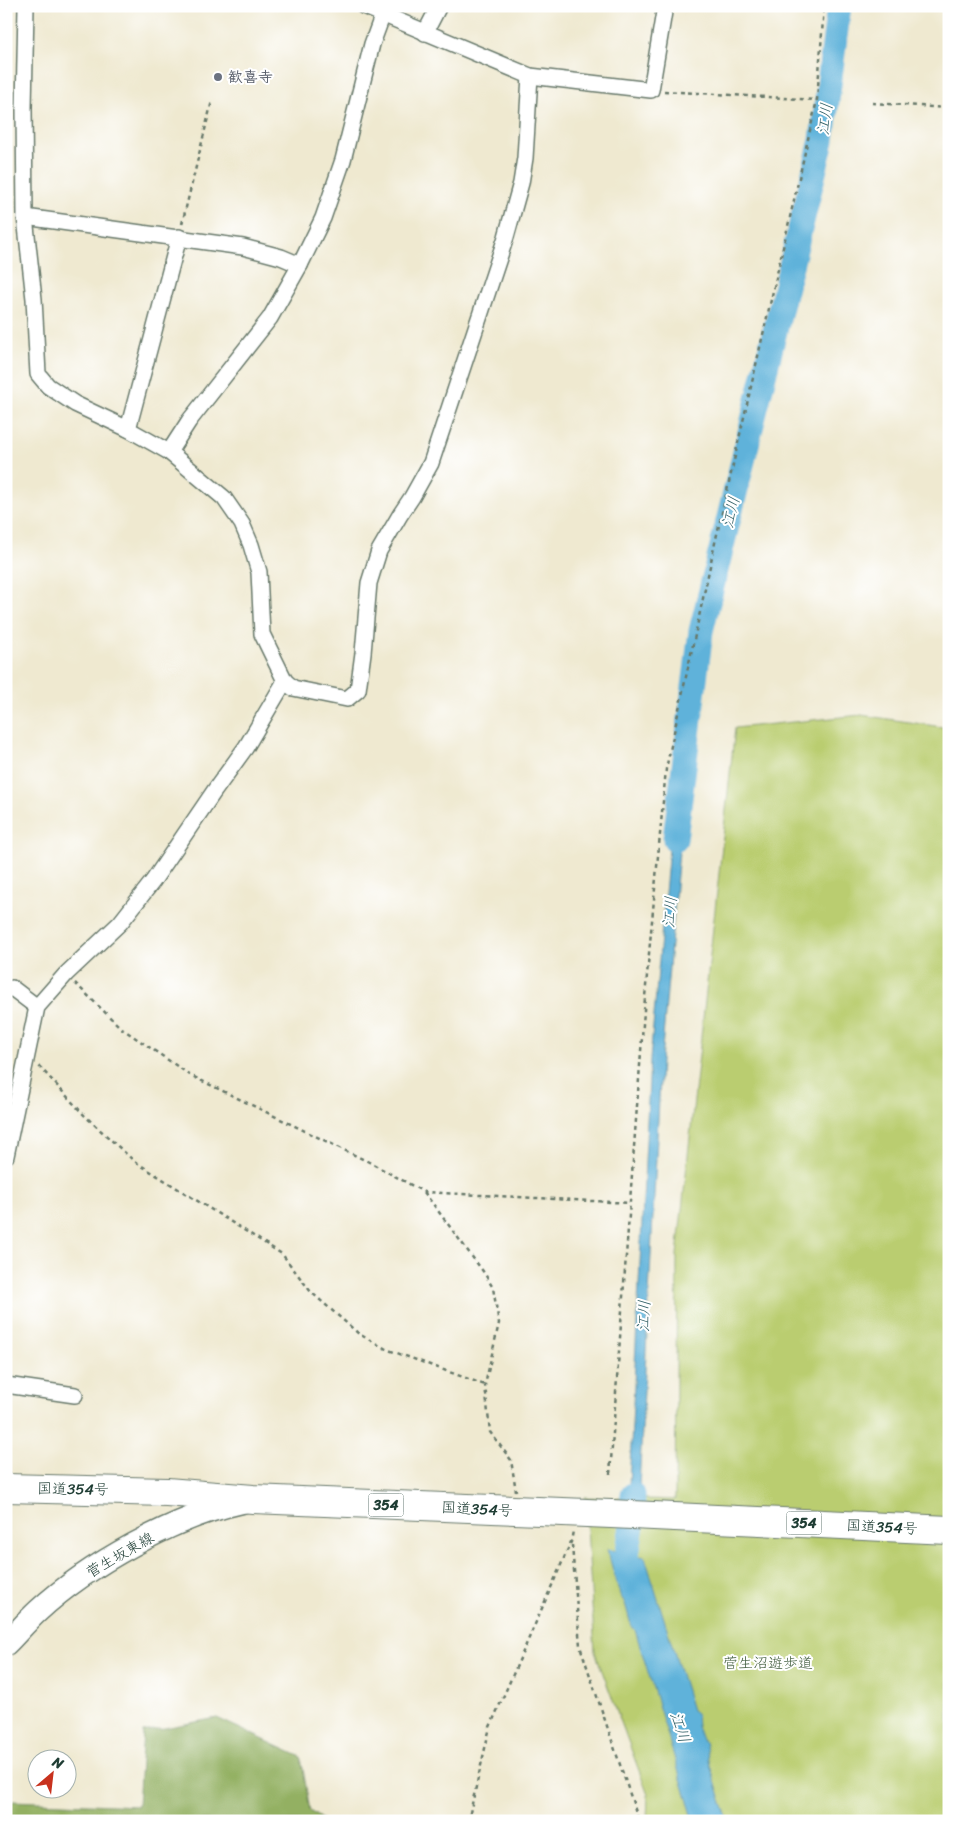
<svg xmlns="http://www.w3.org/2000/svg" width="955" height="1827" viewBox="0 0 955 1827" font-family="Sriracha,'Klee One',sans-serif">
	<rect width="100%" height="100%" fill="#fff"/>
	<filter id="ink" filterUnits="userSpaceOnUse"><feTurbulence type="fractalNoise" baseFrequency=".02" numOctaves="2"/><feDisplacementMap in="SourceGraphic" scale="10" xChannelSelector="R" yChannelSelector="G"/><feConvolveMatrix kernelMatrix="1 2 1 2 8 2 1 2 1" color-interpolation-filters="sRGB"/></filter>
	<filter id="wash" filterUnits="userSpaceOnUse"><feTurbulence type="fractalNoise" baseFrequency=".0096" numOctaves="4" result="noise"/><feDisplacementMap in="SourceGraphic" scale="20" xChannelSelector="R" yChannelSelector="G"/><feGaussianBlur stdDeviation="1.12" result="paint"/><feColorMatrix in="noise" values="0 0 0 0 0 0 0 0 0 0 0 0 0 0 0 0 0 1.4 0 .05"/><feComposite in="paint" operator="in"/></filter>
	<g filter="url(#wash)">
		<rect width="100%" height="100%" fill="#efe9d0"/>
		<polygon fill="#bacd70" stroke="#6c8552" points="861,715 949,728 949,1821 647,1821 648,1795 595,1652 585,1497 675,1500 677,1255 735,728"/>
		<polygon fill="#93b062" stroke="#59764b" points="217,1718 301,1757 310,1811 324,1821 6,1821 6,1807 12,1801 138,1806 143,1732"/>
		<g fill="#5eb2da" stroke="#3e7887">
			<polygon points="673,804 683,805 661,1061 637,1527 627,1526 650,1060"/>
			<polygon points="607,1549 645,1557 692,1710 696,1713 697,1726 702,1740 705,1742 710,1765 728,1821 694,1821 635,1630 631,1625 625,1603 620,1595"/>
		</g>
		<g fill="none" stroke-linecap="round" stroke-linejoin="round">
			<g stroke="#5eb2da" stroke-width="25">
				<polyline points="675,839 701,631 822,140 839,6"/>
				<polyline points="633,1495 632,1526 627,1555 635,1586"/>
			</g>
		</g>
	</g>
	<g filter="url(#ink)">
		<g fill="none" stroke-linecap="round" stroke-linejoin="round">
			<g stroke="#68796b" stroke-width="18">
				<g id="street">
					<polyline points="26,6 24,108 25,217 34,299 38,374 48,386 75,404 128,429 169,452 224,498 242,524 251,545 259,572 262,634 285,681 293,688 347,699 358,690 363,653 369,583 379,551 400,515 412,497 431,463 506,237 521,183 525,158 530,76"/>
					<polyline points="363,6 530,76 651,90 665,6"/>
					<polyline points="425,33 439,6"/>
					<polyline points="25,217 243,247 281,257 300,265"/>
					<polyline points="128,429 179,237"/>
					<polyline points="169,452 189,421 270,318 300,265 323,218 343,160 372,44 383,14"/>
					<polyline points="6,990 12,988 37,1007"/>
					<polyline points="6,1156 37,1007 66,974 120,923 153,881 215,790 246,747 285,681"/>
					<polyline points="6,1385 75,1395"/>
				</g>
			</g>
			<g stroke="#68796b" stroke-width="25">
				<path id="secondary" d="M6,1644c11,-11 21,-23 32,-33 51,-47 136,-94 204,-109"/>
			</g>
			<g stroke="#68796b" stroke-width="30">
				<polyline id="highway" points="6,1488 167,1492 253,1499 611,1514 949,1530"/>
			</g>
			<g stroke="#68796b" stroke-width="2.5" stroke-dasharray="4 4" stroke-linecap="butt">
				<polyline points="664,91 817,100"/>
				<polyline points="872,103 949,108"/>
				<polyline points="182,224 212,101"/>
				<polyline points="75,983 121,1028 190,1075 369,1162 424,1192 630,1203"/>
				<polyline points="39,1066 85,1116 134,1161 282,1254 311,1292 359,1334 386,1349 485,1385"/>
				<polyline points="424,1192 485,1274 493,1288 499,1323 485,1385 490,1432 511,1460 516,1491"/>
				<polyline points="610,1474 645,997 666,769 715,543 817,100 824,6"/>
				<polyline points="572,1545 580,1646 639,1821"/>
				<polyline points="468,1821 490,1727 571,1542 573,1531"/>
			</g>
			<use href="#street" stroke="#fff" stroke-width="15"/>
			<use href="#secondary" stroke="#fff" stroke-width="22"/>
			<use href="#highway" stroke="#fff" stroke-width="28"/>
		</g>
	</g>
	<circle fill="#6b7280" stroke="#fff" stroke-width="2" cx="218" cy="77" r="5"/>
	<g text-anchor="middle" stroke-width="4" stroke-linejoin="round" paint-order="stroke">
		<g fill="#fff" stroke="#627771" stroke-width="1">
			<rect x="368.5" y="1493.5" width="35" height="23" rx="4"/>
			<rect x="786.5" y="1511.5" width="35" height="23" rx="4"/>
		</g>
		<g font-size="14" font-weight="bold" fill="#1f3d34">
			<text x="386" y="1510">354</text>
			<text x="804" y="1528">354</text>
		</g>
		<g font-size="15" font-weight="bold" fill="#5b616d" stroke="#fff" text-anchor="start">
			<text x="228" y="82">歓喜寺</text>
		</g>
		<g font-size="15" fill="#1f3d34" stroke="#fff">
			<text transform="translate(73 1489) rotate(1)" y="5">国道354号</text>
			<text transform="translate(477 1509) rotate(3)" y="5">国道354号</text>
			<text transform="translate(882 1527) rotate(3)" y="5">国道354号</text>
			<text transform="translate(120 1555) rotate(-30)" y="5">菅生坂東線</text>
		</g>
		<g font-size="15" fill="#466143" stroke="#fff">
			<text x="768" y="1668">菅生沼遊歩道</text>
		</g>
		<g font-size="16" font-style="italic" fill="#326066" stroke="#fff">
			<text transform="translate(824 119) rotate(-82)" y="6">江川</text>
			<text transform="translate(730 512) rotate(-76)" y="6">江川</text>
			<text transform="translate(669 912) rotate(-85)" y="6">江川</text>
			<text transform="translate(643 1316) rotate(-87)" y="6">江川</text>
			<text transform="translate(681 1727) rotate(72)" y="6">江川</text>
		</g>
	</g>
	<rect width="955" height="1827" fill="none" stroke="#fff" stroke-width="25"/>
	<g transform="translate(52 1774) rotate(28)"><circle r="24" fill="#ffffff" stroke="#a5b1ae"/>
	<path d="M0-4L9 19L0 12L-9 19Z" fill="#c8321e"/>
	<text y="-8" font-size="14" font-weight="bold" text-anchor="middle" fill="#1f3d34">N</text>
	</g>
</svg>
